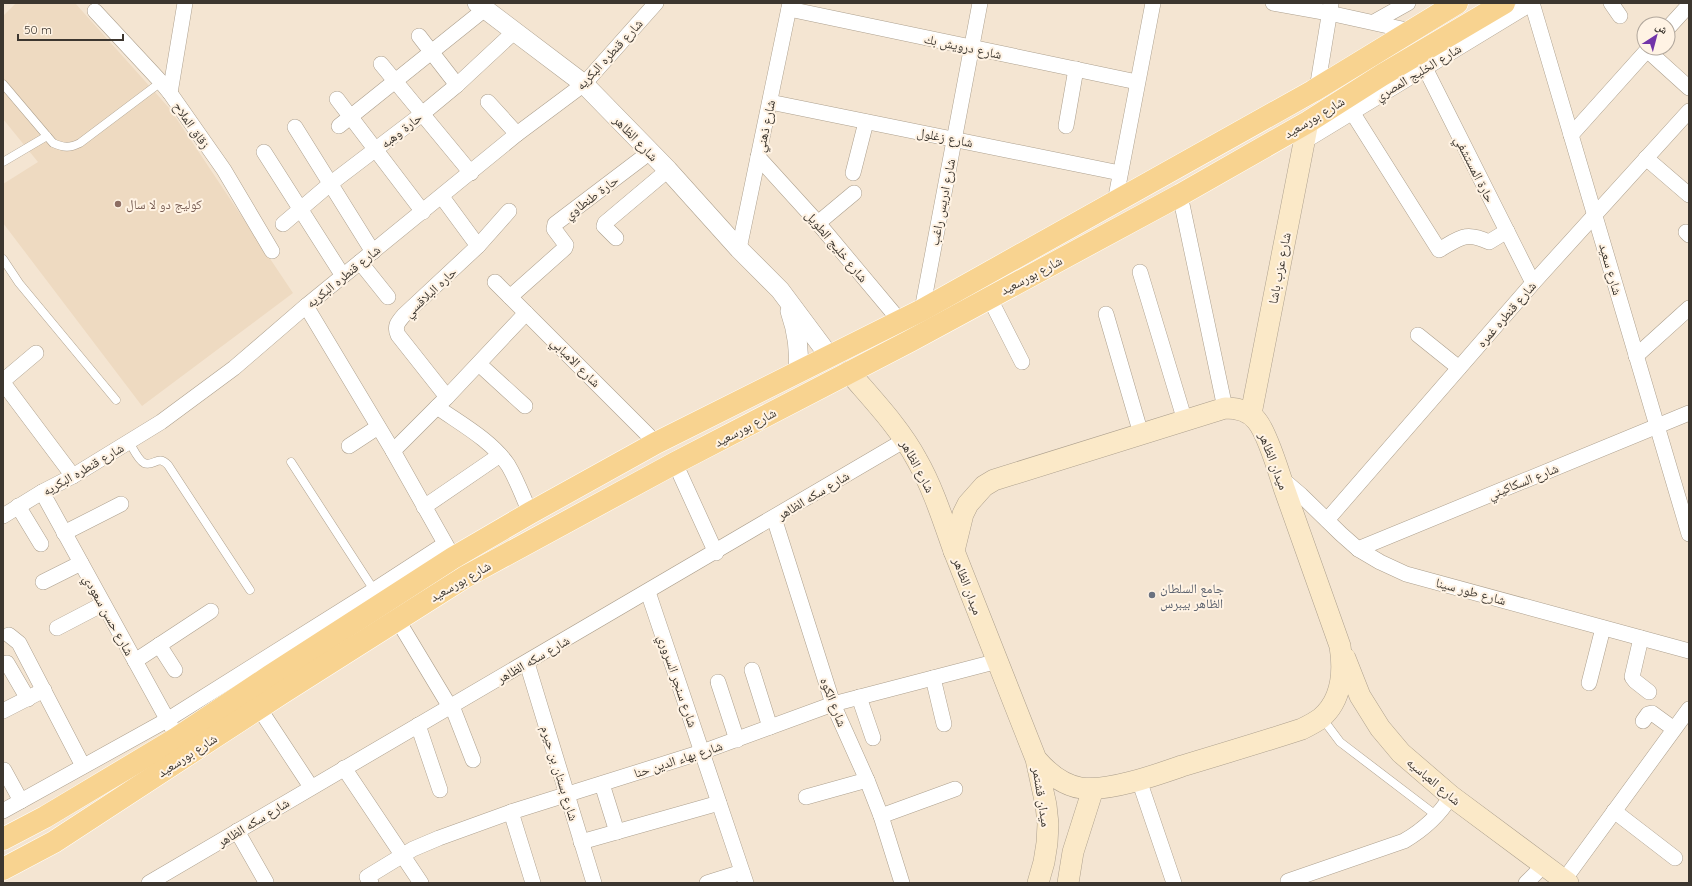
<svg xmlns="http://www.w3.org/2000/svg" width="1692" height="886" viewBox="0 0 1692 886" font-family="Quicksand,'Noto Naskh Arabic',sans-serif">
	<rect width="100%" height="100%" fill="#f4e5d2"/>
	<polygon fill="#eedac1" points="16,3 75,3 170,109 293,293 142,406 3,223 3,184 38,162 3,119 3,16"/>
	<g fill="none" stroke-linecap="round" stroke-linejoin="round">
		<g stroke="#ada08e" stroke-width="9">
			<g id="service">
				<path d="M3,84l50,59c11,5 17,5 27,0l81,-61"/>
				<polyline points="3,162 47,136"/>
				<polyline points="3,259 19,283 116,400"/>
				<path d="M129,442c4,6 9,18 15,21 10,4 14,-9 24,2l82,125"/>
				<polyline points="291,462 374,590"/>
				<polyline points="1322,718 1340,742 1437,816"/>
			</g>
		</g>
		<g stroke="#ada08e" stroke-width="16">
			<g id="minor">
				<polyline points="1273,3 1329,13 1411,31"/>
				<polyline points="1532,3 1689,534"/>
				<polyline points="1611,3 1620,16"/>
				<polyline points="789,9 1137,82"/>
				<polyline points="95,11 161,82 170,93 224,170 272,251"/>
				<polyline points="1374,22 1408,3"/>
				<polyline points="1668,28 1689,5"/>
				<polyline points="419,36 457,85"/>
				<polyline points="1647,50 1689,88"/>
				<polyline points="1421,60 1533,283"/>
				<polyline points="381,64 471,173"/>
				<polyline points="1317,89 1331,4"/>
				<polyline points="170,93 185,3"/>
				<polyline points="337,99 423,212"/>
				<polyline points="488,102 517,134"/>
				<polyline points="770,102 1120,173"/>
				<path d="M1352,112l87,138c21,-12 26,-19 50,-8l18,-11"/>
				<polyline points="339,126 485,9"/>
				<polyline points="1066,126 1076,69"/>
				<polyline points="295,127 373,252"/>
				<polyline points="1571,135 1649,48"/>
				<polyline points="1305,141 1532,3"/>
				<polyline points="264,152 343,276"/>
				<polyline points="758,157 818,223 900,321 904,329"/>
				<polyline points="1646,158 1689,195"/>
				<polyline points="853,173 866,122"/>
				<polyline points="1180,195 1225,408"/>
				<polyline points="442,197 478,246"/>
				<polyline points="1115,202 1153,3"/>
				<polyline points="818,223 854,193"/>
				<polyline points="283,224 330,184 422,114 457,85 515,31"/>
				<polyline points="1686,232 1689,235"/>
				<polyline points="616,238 604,226 605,223 668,170"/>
				<polyline points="739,249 790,3"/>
				<polyline points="360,262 388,297"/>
				<polyline points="1140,272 1185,421"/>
				<polyline points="495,282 656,443"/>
				<polyline points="510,297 565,248 566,245 554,229 555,224 650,152"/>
				<polyline points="989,297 1022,362"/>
				<polyline points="306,306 393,451 450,552"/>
				<polyline points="1106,314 1141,434"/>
				<polyline points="925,316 922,310 980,3"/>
				<polyline points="1418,335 1459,368"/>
				<polyline points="36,353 4,380 4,384 73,476"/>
				<polyline points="1636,356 1689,308"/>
				<polyline points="479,364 525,406"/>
				<path d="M447,397l-49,-62c-4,-9 0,-13 6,-20l74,-69 31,-35"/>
				<path d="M437,407c24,17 54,33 71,58 9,15 15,32 22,48"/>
				<polyline points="349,446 378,427"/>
				<polyline points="393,451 447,397 526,313"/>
				<polyline points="675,463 716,553"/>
				<polyline points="1281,478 1301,495 1341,534 1358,549 1380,562 1406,574 1689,651"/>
				<polyline points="42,492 172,728"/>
				<polyline points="18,506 41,544"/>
				<polyline points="424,507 500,455"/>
				<polyline points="3,516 42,492 73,476 161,422 234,368 306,306 517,134 584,84 656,3"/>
				<polyline points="774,518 833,704 867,780 881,816 902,883"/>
				<polyline points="1327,520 1533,283 1689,111"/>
				<polyline points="64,533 121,504"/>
				<polyline points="1358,549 1689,413"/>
				<polyline points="43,582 81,563"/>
				<polyline points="648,592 746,883"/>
				<polyline points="397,619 450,707"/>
				<polyline points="57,628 103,604"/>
				<polyline points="9,635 19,643 83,766"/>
				<polyline points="1641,638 1632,677 1635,681 1649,692"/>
				<polyline points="159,645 175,670"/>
				<polyline points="135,661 211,611"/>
				<polyline points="7,663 28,699"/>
				<polyline points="527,663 594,883"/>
				<polyline points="752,670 770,727"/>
				<polyline points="933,678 944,724"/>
				<polyline points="718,682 737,740"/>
				<polyline points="1589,683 1603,628"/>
				<polyline points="859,697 873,738"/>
				<polyline points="452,706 473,760"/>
				<polyline points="259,708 311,787"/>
				<polyline points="3,711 44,690"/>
				<polyline points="1643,721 1648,714 1652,713 1674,729"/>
				<polyline points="418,725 440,790"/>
				<polyline points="344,768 421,883"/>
				<polyline points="4,770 21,801"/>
				<polyline points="1139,780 1174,883"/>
				<polyline points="602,784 617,832"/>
				<polyline points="806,797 867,780"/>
				<polyline points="3,811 167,720 374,590 445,544"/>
				<polyline points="1614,811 1675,858"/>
				<polyline points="511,812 533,883"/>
				<polyline points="881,816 955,789"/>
				<polyline points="237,831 266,882"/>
				<polyline points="581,842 719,803"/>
				<polyline points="1564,880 1689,709"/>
				<path d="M1288,881l116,-40c19,-11 35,-25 47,-45"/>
				<polyline points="149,883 905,440"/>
				<polyline points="371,883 367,877 413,849 439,838 511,812 702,752 833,704 998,661"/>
				<polyline points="707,883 742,872"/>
				<polyline points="1526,883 1544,865"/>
			</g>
		</g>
		<g stroke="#ada08e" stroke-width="20">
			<g id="tertiary">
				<polyline points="477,3 584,84 668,170 739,249 780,290 830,357"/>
				<path d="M790,311c7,20 10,39 8,61"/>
			</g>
		</g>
		<g stroke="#ada08e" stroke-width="22">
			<g id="secondary">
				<path d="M849,372c24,28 51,56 68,88 16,28 26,60 37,91"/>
				<polyline points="1251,414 1308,122"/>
				<polyline points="1345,658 1360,696 1380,728 1401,753 1451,796 1568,883"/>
				<path d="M1036,759c12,14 26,26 45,29 27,4 75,-13 101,-22 40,-12 80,-24 120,-37 6,-3 14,-7 19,-11 21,-18 23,-47 19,-72 -19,-53 -37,-105 -56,-158 -5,-16 -17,-55 -27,-67 -8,-11 -20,-13 -32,-13l-231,72 -10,6 -16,18 -5,10 -9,37 82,208 10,46 2,19 -1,19 -3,19 -6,21"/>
				<polyline points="1068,883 1073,852 1093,789"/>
			</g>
		</g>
		<g stroke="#fff" stroke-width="23">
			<g id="primary">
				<polyline points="3,839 45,817 177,738 270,676 453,558 530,513 656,443 922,310 1313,91 1457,3"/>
				<polyline points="3,869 54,842 282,693 465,577 675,463 910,341 1180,195 1308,122 1382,75 1504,3"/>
			</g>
		</g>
		<use href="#service" stroke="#fff" stroke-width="8"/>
		<use href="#minor" stroke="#fff" stroke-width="15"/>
		<use href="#tertiary" stroke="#fff" stroke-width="19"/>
		<use href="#secondary" stroke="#fbe9c8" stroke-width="21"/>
		<use href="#primary" stroke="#f8d390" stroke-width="22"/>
	</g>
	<circle fill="#8d6e63" stroke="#fff3e4" stroke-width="1.5" cx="118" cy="204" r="4"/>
	<circle fill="#6b7280" stroke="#fff3e4" stroke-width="1.5" cx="1152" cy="595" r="4"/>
	<g text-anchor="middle" stroke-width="4" stroke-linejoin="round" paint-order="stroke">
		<g font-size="13" fill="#3c362f" stroke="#fff3e4">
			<text transform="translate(963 46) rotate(12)" y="5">شارع درويش بك</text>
			<text transform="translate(609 54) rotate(-47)" y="5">شارع قنطره البكريه</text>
			<text transform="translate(1418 72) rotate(-31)" y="5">شارع الخليج المصري</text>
			<text transform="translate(1314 117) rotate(-31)" y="5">شارع بورسعيد</text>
			<text transform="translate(192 125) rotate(55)" y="5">زقاق الملاح</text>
			<text transform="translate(765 126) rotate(-78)" y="5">شارع ذهني</text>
			<text transform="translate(401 130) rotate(-38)" y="5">حارة وهبه</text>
			<text transform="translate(945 137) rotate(11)" y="5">شارع زغلول</text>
			<text transform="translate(636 138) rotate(46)" y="5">شارع الظاهر</text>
			<text transform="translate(1475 169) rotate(63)" y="5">حارة المستشفي</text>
			<text transform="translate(591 197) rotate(-37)" y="5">حارة طنطاوي</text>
			<text transform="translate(942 202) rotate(-79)" y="5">شارع ادريس راغب</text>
			<text transform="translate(837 246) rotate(50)" y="5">شارع خليج الطويل</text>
			<text transform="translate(1279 268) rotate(-79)" y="5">شارع عزب باشا</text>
			<text transform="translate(1611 269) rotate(74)" y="5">شارع سعيد</text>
			<text transform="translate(1031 275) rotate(-28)" y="5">شارع بورسعيد</text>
			<text transform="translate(343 276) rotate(-39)" y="5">شارع قنطره البكريه</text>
			<text transform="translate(430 292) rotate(-43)" y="5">حاره البلاقسي</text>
			<text transform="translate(1506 314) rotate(-49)" y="5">شارع قنطره غمره</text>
			<text transform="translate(576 362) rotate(45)" y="5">شارع الامبابي</text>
			<text transform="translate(745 427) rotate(-28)" y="5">شارع بورسعيد</text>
			<text transform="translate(1274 461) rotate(69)" y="5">ميدان الظاهر</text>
			<text transform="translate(918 466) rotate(62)" y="5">شارع الظاهر</text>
			<text transform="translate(83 469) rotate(-30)" y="5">شارع قنطره البكريه</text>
			<text transform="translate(1523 481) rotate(-22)" y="5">شارع السكاكيني</text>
			<text transform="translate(813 495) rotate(-31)" y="5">شارع سكه الظاهر</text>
			<text transform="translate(460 581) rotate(-30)" y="5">شارع بورسعيد</text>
			<text transform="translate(968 586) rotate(69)" y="5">ميدان الظاهر</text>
			<text transform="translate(1471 591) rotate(15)" y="5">شارع طور سينا</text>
			<text transform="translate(109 615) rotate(61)" y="5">شارع حسن سعودي</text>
			<text transform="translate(533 659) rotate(-30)" y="5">شارع سكه الظاهر</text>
			<text transform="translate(678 681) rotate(71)" y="5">شارع سنجر السروري</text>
			<text transform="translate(834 702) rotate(69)" y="5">شارع الكوه</text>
			<text transform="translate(187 755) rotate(-33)" y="5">شارع بورسعيد</text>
			<text transform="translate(678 759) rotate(-18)" y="5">شارع بهاء الدين حنا</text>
			<text transform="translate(560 773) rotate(73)" y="5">شارع بستان بن حيرم</text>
			<text transform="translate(1434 781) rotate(40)" y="5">شارع العباسيه</text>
			<text transform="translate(1042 797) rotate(81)" y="5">ميدان قشتمر</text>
			<text transform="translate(253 822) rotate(-31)" y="5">شارع سكه الظاهر</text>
		</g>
		<g font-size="13" fill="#785e54" stroke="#fff3e4" text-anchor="start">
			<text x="126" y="209">كوليج دو لا سال</text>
		</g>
		<g font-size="13" fill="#5b616d" stroke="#fff3e4" text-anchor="start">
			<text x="1160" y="593">جامع السلطان<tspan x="1160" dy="15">الظاهر بيبرس</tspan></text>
		</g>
	</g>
	<rect width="1692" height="886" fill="none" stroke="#3c362f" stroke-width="8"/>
	<g transform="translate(1656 36) rotate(36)"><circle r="19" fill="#fff3e4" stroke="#b1a79c"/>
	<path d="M0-3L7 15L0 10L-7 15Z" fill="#7234a9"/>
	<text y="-6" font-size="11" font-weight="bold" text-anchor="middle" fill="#3c362f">ش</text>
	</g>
	<path d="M18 34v6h105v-6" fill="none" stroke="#3c362f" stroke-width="2"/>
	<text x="24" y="34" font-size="12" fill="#3c362f" stroke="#fff3e4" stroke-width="3" paint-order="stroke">50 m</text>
</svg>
